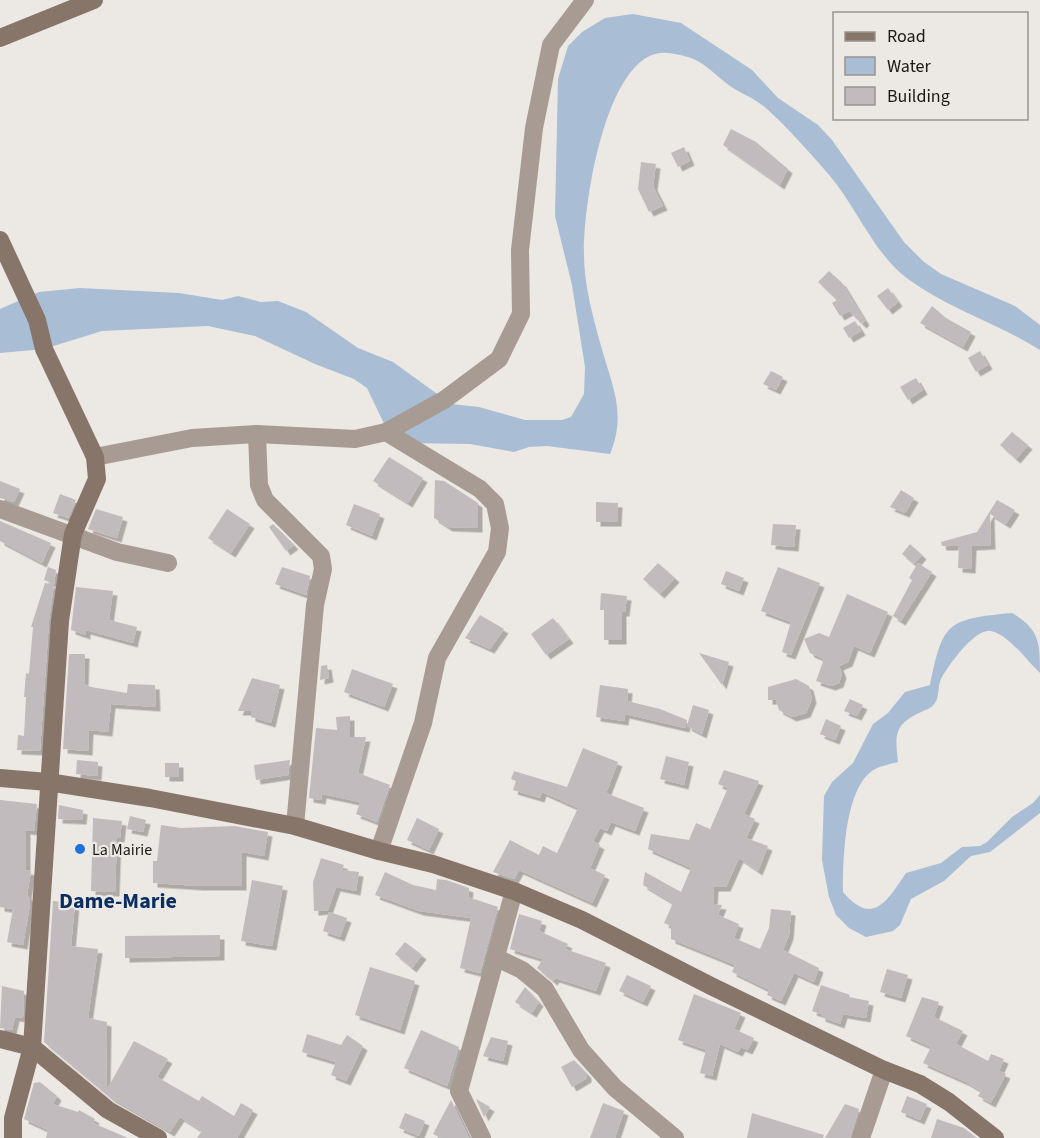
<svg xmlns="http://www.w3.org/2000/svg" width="1040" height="1138" viewBox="0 0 1040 1138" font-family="'Source Sans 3',sans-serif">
	<defs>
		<filter id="shadow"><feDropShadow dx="4.5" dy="4.5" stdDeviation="0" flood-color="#0004"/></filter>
	</defs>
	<rect width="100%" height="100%" fill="#ece8e3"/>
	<g fill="#a9bdd5">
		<path d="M633,14l48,9 71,47 26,28 40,27 14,15 72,102 20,20 17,12 74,32 25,19v25c-41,-26 -93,-42 -132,-71 -34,-25 -51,-71 -78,-103 -17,-20 -49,-56 -68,-71 -10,-8 -22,-12 -32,-19 -14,-10 -25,-24 -42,-29 -12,-3 -24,-7 -36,-2 -49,19 -69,153 -68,200 0,30 9,62 17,91 11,40 26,67 9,108l-63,-8 -18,1 -15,5 -44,-8 -64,-1 -16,-7 -23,-48 -13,-9 -39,-15 -60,-28 -47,-10 -106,5 -58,18 -44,4v-44l39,-17 41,-4 99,5 43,7 16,-4 23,6 17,-1 28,11 52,36 35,14 58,42 28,3 46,13h37l9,-3 13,-23 1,-27 -13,-82 -17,-69 3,-137 10,-33 14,-14 23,-14z"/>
		<path d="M1012,613c28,16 28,31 28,60 -13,-12 -31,-38 -49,-42 -16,-3 -42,34 -49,46 -5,8 -2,19 -7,26 -4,6 -10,7 -16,10 -25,12 -24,22 -21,49 -8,2 -19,4 -26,9 -28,20 -29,90 -29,121 30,35 44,9 63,-19l35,-10 21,-16 18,-1 7,-4 25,-25 21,-14 7,-8v18l-50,39 -19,4 -27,25 -33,18 -11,26 -7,6 -27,6 -17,-9 -13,-13 -7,-18 -7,-37 2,-64 8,-14 21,-19 20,-39 15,-11 17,-21 25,-7c13,-63 17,-66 82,-72z"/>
	</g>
	<g fill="#c2bbbe" filter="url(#shadow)">
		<polygon points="731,129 756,142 788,169 780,185 723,145"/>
		<polygon points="684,147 690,161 678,167 671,153"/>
		<polygon points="641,162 656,164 653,186 663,206 649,212 638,189"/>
		<polygon points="829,271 842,283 865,321 862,324 849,311 840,316 832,303 837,300 818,282"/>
		<polygon points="888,288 898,302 888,310 877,296"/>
		<polygon points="932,306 946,318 971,332 963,347 920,323"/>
		<polygon points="855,321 861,331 849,338 843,328"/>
		<polygon points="980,351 988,365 976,372 968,358"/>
		<polygon points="771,371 783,377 776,390 763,384"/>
		<polygon points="916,378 923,390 908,400 900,387"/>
		<polygon points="1012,432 1028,445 1016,459 1000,445"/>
		<polygon points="389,457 423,478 408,503 373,481"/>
		<polygon points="435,480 444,481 478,503 478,528 448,527 434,518"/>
		<polygon points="0,481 20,489 14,502 0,498"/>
		<polygon points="901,490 914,498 905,513 890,507"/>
		<polygon points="60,494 76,500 68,518 53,513"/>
		<polygon points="997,500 1015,510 1006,524 990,514 991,545 972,546 971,569 958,568 959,546 942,546 941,542 977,532"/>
		<polygon points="596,502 618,503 617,522 596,522"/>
		<polygon points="354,504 380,514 372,536 346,525"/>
		<polygon points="96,509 123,517 117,538 88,529"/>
		<polygon points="227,509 250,524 231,553 208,538"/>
		<polygon points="0,521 51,543 42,563 0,541"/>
		<polygon points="273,524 294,545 286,551 269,527"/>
		<polygon points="773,524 796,525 794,547 771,545"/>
		<polygon points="910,544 922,555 914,564 902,554"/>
		<polygon points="658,563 675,578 660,594 643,579"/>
		<polygon points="918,563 932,572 901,621 893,616 912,580 909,578"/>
		<polygon points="48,567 56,570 54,584 44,580"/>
		<polygon points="282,567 310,576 306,595 275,584"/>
		<polygon points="778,567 820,583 791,655 782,652 791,622 761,611"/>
		<polygon points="726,571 744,578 739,591 721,584"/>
		<polygon points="45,583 54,584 49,620 40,751 17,750 18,735 24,736 26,697 24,697 26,673 29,674 33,627 31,627"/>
		<polygon points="76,587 113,591 109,620 137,627 133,643 86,630 86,635 71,630"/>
		<polygon points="601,593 627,596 625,612 622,612 622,640 604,640 604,610 600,610"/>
		<polygon points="847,594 888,612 870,653 854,646 848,662 839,666 842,674 839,683 831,686 816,681 824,659 810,653 804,639 819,633 829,637"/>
		<polygon points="480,615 504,629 490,649 465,638"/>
		<polygon points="553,618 569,639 546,655 531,634"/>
		<polygon points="699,653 729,662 722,685"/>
		<polygon points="69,654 85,654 84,684 91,687 127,693 128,684 155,685 156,707 111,704 108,732 89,730 88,751 63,749"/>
		<polygon points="327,665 329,678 320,680 321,666"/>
		<polygon points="352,669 393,684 384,707 344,692"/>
		<polygon points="252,678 280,685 271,723 251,717 251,711 238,711"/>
		<polygon points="796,679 809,686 812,699 806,713 792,717 779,710 776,700 768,700 768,687"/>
		<polygon points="600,685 628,689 627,701 660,709 687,720 685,728 625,714 624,721 596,717"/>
		<polygon points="850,699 863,705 857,716 844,711"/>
		<polygon points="693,705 709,710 702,734 687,726"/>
		<polygon points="350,716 350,737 366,737 358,773 390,785 377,822 356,814 360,802 322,794 321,800 309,798 316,728 337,730 336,717"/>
		<polygon points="826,719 841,726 835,740 820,734"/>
		<polygon points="583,748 618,762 606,793 644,808 635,831 611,822 607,831 600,828 593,841 600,845 590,868 605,875 592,903 519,870 514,879 493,872 510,840 539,855 543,846 557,853 578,808 542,792 540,798 513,790 516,781 511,779 514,771 567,787"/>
		<polygon points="666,756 689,762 684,785 660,779"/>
		<polygon points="77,760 98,762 97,776 76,774"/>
		<polygon points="290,760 288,775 256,780 254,765"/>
		<rect x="165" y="763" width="14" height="14"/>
		<polygon points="724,770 759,781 744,814 755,819 746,838 768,846 758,871 739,858 726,887 714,887 713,904 722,905 718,915 739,924 734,938 760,949 769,928 771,909 791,911 789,935 783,950 819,968 814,982 794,973 781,1001 767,995 769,990 732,972 735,965 671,939 671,926 664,923 673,903 643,885 645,872 681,892 691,868 648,849 651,834 689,840 696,823 710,829 728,788 718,784"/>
		<polygon points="0,800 37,804 34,831 26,830 26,870 31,871 27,895 30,899 30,904 23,945 7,942 13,909 0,907"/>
		<polygon points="59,805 83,810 82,820 58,819"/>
		<polygon points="130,816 146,820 143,832 127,829"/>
		<polygon points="93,818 122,821 120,838 117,838 115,892 91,891"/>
		<polygon points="417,818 439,829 429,850 407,840"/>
		<polygon points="161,825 181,828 234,826 268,832 264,856 242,852 242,886 199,886 153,883 153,861 157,861"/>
		<polygon points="321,858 344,865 342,870 359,872 356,891 336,887 328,910 314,911 313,882"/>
		<polygon points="385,872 413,885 436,890 437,879 446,880 469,888 468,897 498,907 480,973 460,968 471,918 419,911 375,895"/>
		<polygon points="252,880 283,886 272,946 241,941"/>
		<polygon points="53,901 75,903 71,946 98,949 88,1018 107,1022 106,1091 134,1041 168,1059 157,1077 199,1101 202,1096 234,1116 241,1103 253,1110 237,1138 197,1138 202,1131 180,1117 170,1132 111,1098 44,1042"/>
		<polygon points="329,912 347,918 340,937 323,931"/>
		<polygon points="519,914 542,921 539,931 568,944 565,949 606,963 596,991 555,978 553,981 537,968 543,959 510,949"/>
		<polygon points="220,935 220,956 125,958 125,936"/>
		<polygon points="405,942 422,955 412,968 395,954"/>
		<polygon points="370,967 415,981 400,1030 355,1015"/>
		<polygon points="887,969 908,975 901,998 880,992"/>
		<polygon points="627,975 651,986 643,1002 619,991"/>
		<polygon points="821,985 850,995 849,997 869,1001 866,1018 843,1014 840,1024 821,1017 821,1014 812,1011"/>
		<polygon points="2,986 24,991 23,1018 15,1017 12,1030 0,1028"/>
		<polygon points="525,987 539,1002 532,1013 515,1002"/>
		<polygon points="694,994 741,1013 734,1029 754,1038 748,1050 741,1047 738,1052 720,1044 712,1076 700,1073 706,1050 678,1040"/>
		<polygon points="922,997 939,1002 934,1017 963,1031 956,1044 988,1061 991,1054 1004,1059 999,1071 1006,1074 991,1103 978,1096 981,1091 966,1082 923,1063 931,1047 906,1036"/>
		<polygon points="421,1030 459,1047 447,1086 404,1068"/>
		<polygon points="307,1034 341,1045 347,1035 363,1046 346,1081 331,1075 336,1062 302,1052"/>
		<polygon points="491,1037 508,1041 503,1061 483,1056"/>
		<polygon points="574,1060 587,1074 587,1078 572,1087 561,1067"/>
		<polygon points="40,1082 57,1096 53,1104 78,1112 79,1110 95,1119 93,1123 128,1138 46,1138 48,1130 24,1119 34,1083"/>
		<polygon points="907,1096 927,1104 920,1120 901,1112"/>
		<polygon points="476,1099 490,1107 484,1117"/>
		<polygon points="451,1100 469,1138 441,1138 433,1134"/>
		<polygon points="603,1103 624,1111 615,1138 590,1138"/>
		<polygon points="845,1104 859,1109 850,1138 825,1138"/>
		<polygon points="405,1113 425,1121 419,1136 399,1128"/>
		<polygon points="752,1113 824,1135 823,1138 747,1138"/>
		<polygon points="937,1119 964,1128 977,1138 931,1138"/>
	</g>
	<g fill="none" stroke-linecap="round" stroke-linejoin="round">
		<g stroke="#a79b93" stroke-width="18">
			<polyline points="257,434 259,485 265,500 321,556 323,569 315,605 295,826"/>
			<polyline points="95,457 192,438 257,434 355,439 386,432 444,400 499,359 521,314 520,250 534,128 551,45 585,0"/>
			<polyline points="0,509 117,552 168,563"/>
			<polyline points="379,851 423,723 437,658 497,552 500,528 495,504 480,489 386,432"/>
			<polyline points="495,957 522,970 545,989 581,1050 615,1088 675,1138"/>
			<polyline points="482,1138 459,1091 514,891"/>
			<polyline points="861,1138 884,1070"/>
		</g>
		<g stroke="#87756a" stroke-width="18">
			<polyline points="0,38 94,0"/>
			<polyline points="0,240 37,320 44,349 95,457 97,479 73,534 60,621 32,1047 13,1118 13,1138"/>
			<polyline points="0,778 48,782 150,798 295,826 379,851 433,864 514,891 582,920 711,986 884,1070 920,1084 949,1102 995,1138"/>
			<polyline points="0,1039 32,1047 108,1110 158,1138"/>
		</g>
	</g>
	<circle fill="#2171db" stroke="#ece8e3" stroke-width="2" cx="80" cy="849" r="6"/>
	<g text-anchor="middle" stroke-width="4.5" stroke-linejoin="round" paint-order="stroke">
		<g font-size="16" fill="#1a1917" stroke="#ece8e3" text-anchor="start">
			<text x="92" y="855">La Mairie</text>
		</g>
		<g font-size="22" font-weight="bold" fill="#092f62" stroke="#ece8e3">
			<text x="118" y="908">Dame-Marie</text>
		</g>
	</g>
	<rect x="833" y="12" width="195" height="108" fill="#ece8e3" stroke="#989591" stroke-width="1.5"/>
	<rect x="845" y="32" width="30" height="9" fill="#87756a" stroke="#989591" stroke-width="1.5"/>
	<text x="887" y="42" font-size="18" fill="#1a1917">Road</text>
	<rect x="845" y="57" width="30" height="18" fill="#a9bdd5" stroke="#989591" stroke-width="1.5"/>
	<text x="887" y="72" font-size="18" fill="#1a1917">Water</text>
	<rect x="845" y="87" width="30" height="18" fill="#c2bbbe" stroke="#989591" stroke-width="1.5"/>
	<text x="887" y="102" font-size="18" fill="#1a1917">Building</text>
</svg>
